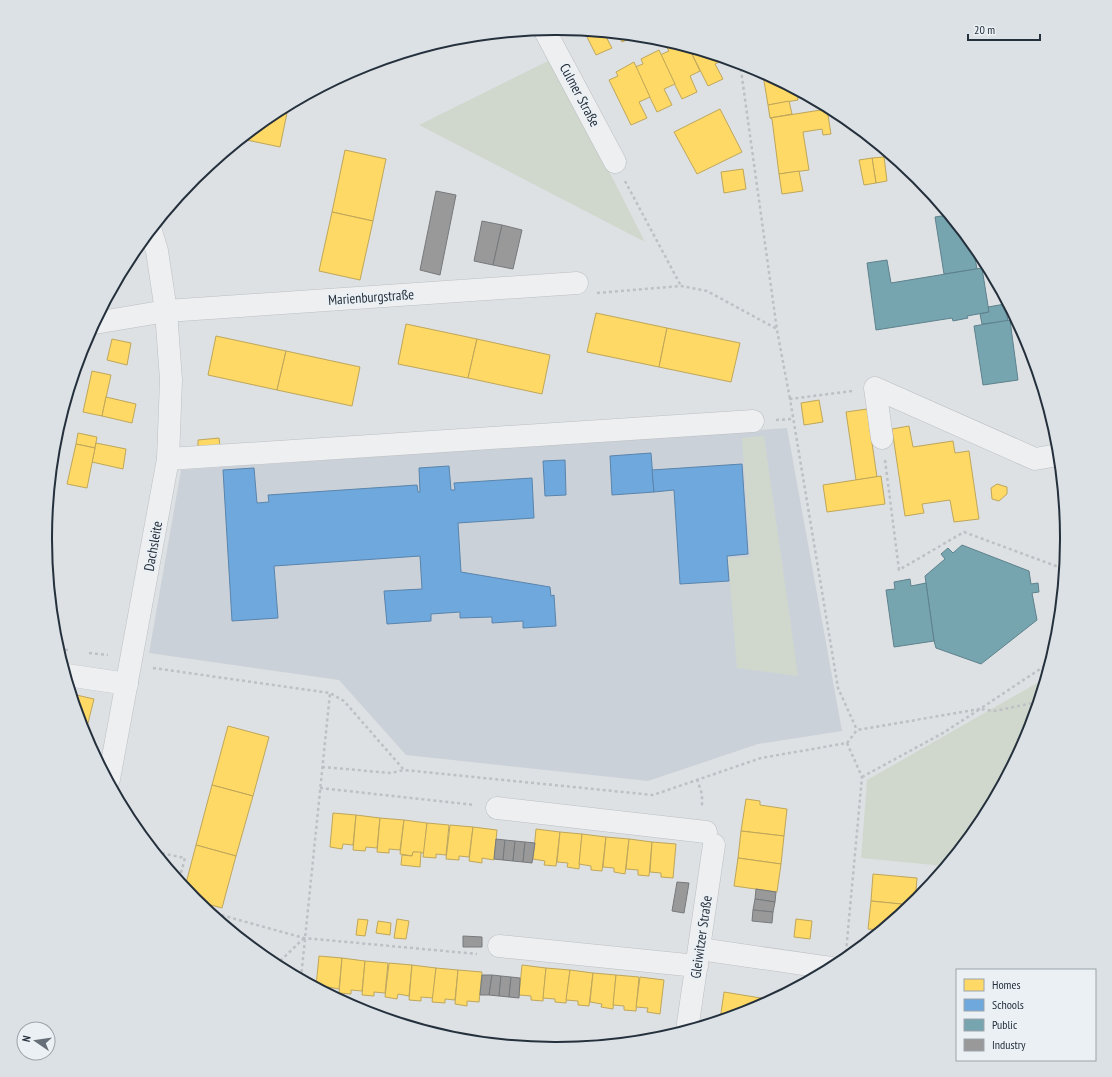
<svg xmlns="http://www.w3.org/2000/svg" width="1112" height="1077" viewBox="0 0 1112 1077" font-family="'PT Sans Narrow',sans-serif">
	<rect width="100%" height="100%" fill="#dee1e4"/>
	<polygon fill="#cbd1d8" points="787,428 842,731 758,744 648,781 406,755 339,680 149,653 181,470"/>
	<g fill="#d0d8ce">
		<polygon points="552,59 645,242 419,125"/>
		<polygon points="764,436 798,676 737,668 728,558 750,557 742,438"/>
		<polygon points="1044,679 1028,734 980,822 944,866 861,858 867,780"/>
	</g>
	<g fill="#ffd966" stroke="#bea65a">
		<polygon points="584,31 604,33 612,48 596,55"/>
		<polygon points="618,34 635,36 622,42"/>
		<polygon points="672,43 689,48 700,71 690,76 697,92 682,99 660,55 669,51 666,46"/>
		<polygon points="689,48 725,59 715,64 723,79 708,86"/>
		<polygon points="659,50 675,84 664,89 672,105 657,112 635,67 643,64 641,59"/>
		<polygon points="634,62 650,97 639,102 647,118 631,125 609,80 618,76 616,72"/>
		<polygon points="766,74 797,91 798,100 768,105 763,75"/>
		<polygon points="789,101 792,114 770,118 768,105"/>
		<polygon points="285,107 288,108 280,147 242,139 273,114"/>
		<polygon points="720,109 742,152 697,174 674,132"/>
		<polygon points="827,109 831,134 823,135 822,129 803,132 809,170 779,174 772,119 770,118"/>
		<polygon points="345,150 386,159 373,221 332,212"/>
		<polygon points="884,157 887,181 876,183 872,158"/>
		<polygon points="872,158 876,183 864,185 859,160"/>
		<polygon points="743,169 746,189 724,193 721,172"/>
		<polygon points="799,171 803,191 782,194 779,174"/>
		<polygon points="332,212 373,221 360,280 319,271"/>
		<polygon points="596,313 667,328 659,367 587,352"/>
		<polygon points="406,324 477,339 468,378 398,364"/>
		<polygon points="667,328 740,343 731,382 659,367"/>
		<polygon points="216,336 286,351 277,390 208,375"/>
		<polygon points="112,339 131,343 127,365 107,360"/>
		<polygon points="477,339 550,355 542,394 468,378"/>
		<polygon points="286,351 360,367 352,406 277,390"/>
		<polygon points="92,371 111,375 102,416 83,412"/>
		<polygon points="106,397 136,404 132,423 102,416"/>
		<polygon points="819,400 823,422 804,425 801,403"/>
		<polygon points="867,409 877,477 856,480 846,412"/>
		<polygon points="909,426 913,447 953,441 955,453 969,451 979,519 954,522 950,500 922,504 924,513 905,516 892,429"/>
		<polygon points="78,433 97,437 95,448 76,444"/>
		<polygon points="219,438 220,446 198,448 198,440"/>
		<polygon points="96,443 126,449 123,469 92,462"/>
		<polygon points="76,444 95,448 87,488 67,484"/>
		<polygon points="881,476 885,504 827,512 823,485"/>
		<polygon points="997,484 1007,487 1007,494 999,501 992,499 991,488"/>
		<polygon points="72,694 94,699 85,735 84,734"/>
		<polygon points="228,726 269,737 253,796 212,785"/>
		<polygon points="212,785 253,796 236,856 196,845"/>
		<polygon points="746,799 760,801 760,805 787,809 784,836 741,831"/>
		<polygon points="333,813 356,815 353,845 343,844 342,849 330,847"/>
		<polygon points="356,815 380,818 377,848 366,847 365,851 353,850"/>
		<polygon points="380,818 404,820 400,850 389,849 389,853 377,852"/>
		<polygon points="404,820 427,823 424,853 413,852 412,856 400,854"/>
		<polygon points="427,823 449,825 446,855 436,854 436,858 423,857"/>
		<polygon points="450,825 473,827 469,857 459,856 459,860 446,859"/>
		<polygon points="473,827 497,830 494,860 482,858 482,863 469,861"/>
		<polygon points="536,829 560,832 556,866 544,865 545,861 533,859"/>
		<polygon points="741,831 784,836 781,864 738,858"/>
		<polygon points="560,832 582,834 579,869 567,867 568,863 557,862"/>
		<polygon points="582,834 606,837 602,871 591,870 591,866 579,864"/>
		<polygon points="606,837 629,839 625,874 614,872 614,868 603,867"/>
		<polygon points="629,839 652,842 649,876 638,875 638,870 626,869"/>
		<polygon points="652,842 676,844 673,878 661,877 661,873 650,872"/>
		<polygon points="196,845 236,856 222,908 196,901 185,887"/>
		<polygon points="413,852 421,852 420,867 401,865 402,855 412,856"/>
		<polygon points="738,858 781,864 777,892 734,886"/>
		<polygon points="873,874 917,878 915,901 911,905 871,901"/>
		<polygon points="871,901 911,905 880,930 868,929"/>
		<polygon points="358,919 368,920 365,936 356,935"/>
		<polygon points="397,919 409,921 406,939 394,938"/>
		<polygon points="796,919 812,921 810,939 794,937"/>
		<polygon points="378,921 391,923 390,935 376,933"/>
		<polygon points="319,956 342,958 339,989 328,987 328,992 326,992 316,986"/>
		<polygon points="342,958 365,961 362,991 351,990 351,994 339,993"/>
		<polygon points="365,961 388,963 385,993 374,992 374,996 362,995"/>
		<polygon points="389,963 412,965 409,996 398,994 397,999 385,997"/>
		<polygon points="412,965 436,968 433,998 421,997 421,1001 409,1000"/>
		<polygon points="522,965 546,968 543,1001 531,1000 531,996 519,995"/>
		<polygon points="436,968 458,970 455,1000 445,999 445,1003 432,1002"/>
		<polygon points="546,968 570,970 566,1003 555,1002 555,999 543,998"/>
		<polygon points="458,970 482,972 479,1002 467,1001 467,1006 455,1004"/>
		<polygon points="570,970 593,973 589,1006 578,1005 578,1001 566,1000"/>
		<polygon points="593,973 616,975 613,1009 601,1007 602,1004 590,1002"/>
		<polygon points="616,975 639,977 636,1011 624,1010 624,1006 613,1005"/>
		<polygon points="640,977 664,980 660,1014 647,1012 648,1008 636,1007"/>
		<polygon points="724,992 767,999 766,1002 751,1010 720,1020"/>
	</g>
	<g fill="#6fa8dc" stroke="#5984ac">
		<polygon points="651,453 654,492 612,495 610,456"/>
		<polygon points="565,460 566,495 545,496 543,461"/>
		<polygon points="742,464 748,554 727,556 729,581 680,584 674,490 654,492 652,470"/>
		<polygon points="449,466 451,490 455,490 454,483 532,478 534,518 458,523 461,572 550,587 551,596 554,595 556,626 523,628 523,621 492,623 492,617 460,618 460,612 431,614 431,621 387,624 384,591 422,589 420,556 274,566 278,618 232,621 223,470 254,468 257,503 269,502 268,495 417,485 418,492 420,492 419,468"/>
	</g>
	<g fill="#76a5af" stroke="#5e828d">
		<polygon points="948,215 981,255 981,257 975,258 977,269 944,274 935,217"/>
		<polygon points="887,260 891,283 982,268 989,312 967,316 968,318 953,321 952,318 876,330 867,263"/>
		<polygon points="1005,304 1008,321 982,324 980,314 989,312 988,307"/>
		<polygon points="1010,320 1018,380 983,385 974,326"/>
		<polygon points="962,545 1029,571 1031,584 1038,583 1039,592 1032,593 1037,620 981,664 936,648 934,641 925,576 945,559 941,554 948,548 953,553"/>
		<polygon points="910,579 911,586 926,583 934,641 894,647 886,590 895,589 894,582"/>
	</g>
	<g fill="#999" stroke="#767a7d">
		<polygon points="436,191 456,195 440,275 420,270"/>
		<polygon points="482,221 502,225 493,265 474,261"/>
		<polygon points="502,225 522,230 513,269 493,265"/>
		<polygon points="496,839 505,840 503,860 494,859"/>
		<polygon points="505,840 515,841 513,861 503,860"/>
		<polygon points="515,841 525,842 523,862 513,861"/>
		<polygon points="525,842 535,843 532,863 523,862"/>
		<polygon points="677,882 689,883 684,913 672,911"/>
		<polygon points="756,889 776,892 775,902 755,899"/>
		<polygon points="755,899 775,902 773,912 753,910"/>
		<polygon points="753,910 773,912 772,923 752,921"/>
		<polygon points="463,936 482,937 482,947 463,947"/>
		<polygon points="482,975 492,975 489,995 480,995"/>
		<polygon points="492,975 501,976 499,996 489,995"/>
		<polygon points="501,976 511,977 509,997 499,996"/>
		<polygon points="511,977 520,978 519,998 509,997"/>
	</g>
	<g fill="none" stroke-linecap="round" stroke-linejoin="round">
		<g stroke="#bcbfc2" stroke-width="23">
			<g id="minor">
				<polyline points="544,29 615,162"/>
				<polyline points="95,323 166,311 577,283"/>
				<polyline points="882,438 875,388 1035,459 1058,455"/>
				<polyline points="168,459 753,421"/>
				<polyline points="67,675 127,684"/>
				<polyline points="109,779 168,459 171,380 166,311 157,251 151,231"/>
				<polyline points="497,808 706,832"/>
				<polyline points="499,946 697,966"/>
				<polyline points="700,949 831,968"/>
				<polyline points="687,1030 714,845"/>
			</g>
		</g>
		<g stroke="#bdc0c4" stroke-width="2.5" stroke-dasharray="3 3" stroke-linecap="butt">
			<polyline points="740,63 777,330 790,399"/>
			<polyline points="625,181 681,286"/>
			<polyline points="597,293 681,286 707,291 777,329"/>
			<polyline points="852,391 790,399 838,688 857,730"/>
			<polyline points="776,420 793,419"/>
			<polyline points="885,460 899,570 964,532 1064,569"/>
			<polyline points="59,649 68,650"/>
			<polyline points="89,653 108,655"/>
			<polyline points="153,668 330,693 344,701 404,770 653,795 761,758 847,743 857,730 980,709 1049,663"/>
			<polyline points="322,767 391,773 404,770"/>
			<polyline points="862,777 943,733 980,709 995,711 1037,702"/>
			<polyline points="697,779 702,794 702,808"/>
			<polyline points="320,788 475,805"/>
			<polyline points="156,852 185,858 179,880"/>
			<polyline points="210,912 304,938 477,954"/>
			<polyline points="846,952 862,777 847,743"/>
			<polyline points="276,965 304,938"/>
			<polyline points="301,978 330,693"/>
		</g>
		<use href="#minor" stroke="#edeff1" stroke-width="22"/>
	</g>
	<g text-anchor="middle" stroke-width="4" stroke-linejoin="round" paint-order="stroke">
		<g font-size="14" fill="#25303d" stroke="#ebf0f4">
			<text transform="translate(580 95) rotate(62)" y="5">Culmer Straße</text>
			<text transform="translate(371 297) rotate(-4)" y="5">Marienburgstraße</text>
			<text transform="translate(153 546) rotate(-80)" y="5">Dachsleite</text>
			<text transform="translate(701 937) rotate(-82)" y="5">Gleiwitzer Straße</text>
		</g>
	</g>
	<path d="M0 0H1112V1077H0ZM555 35H557A503 503 0 0 1 1060 538V539A503 503 0 0 1 557 1042H555A503 503 0 0 1 52 539V538A503 503 0 0 1 555 35Z" fill="#dbe1e5" fill-rule="evenodd"/>
	<path fill="none" stroke="#25303d" stroke-width="2" d="M555 35H557A503 503 0 0 1 1060 538V539A503 503 0 0 1 557 1042H555A503 503 0 0 1 52 539V538A503 503 0 0 1 555 35Z"/>
	<rect x="956" y="969" width="140" height="92" fill="#ebf0f4" stroke="#9ca3ab"/>
	<rect x="964" y="979" width="20" height="12" fill="#ffd966" stroke="#9ca3ab"/>
	<text x="992" y="989" font-size="12" fill="#25303d">Homes</text>
	<rect x="964" y="999" width="20" height="12" fill="#6fa8dc" stroke="#9ca3ab"/>
	<text x="992" y="1009" font-size="12" fill="#25303d">Schools</text>
	<rect x="964" y="1019" width="20" height="12" fill="#76a5af" stroke="#9ca3ab"/>
	<text x="992" y="1029" font-size="12" fill="#25303d">Public</text>
	<rect x="964" y="1039" width="20" height="12" fill="#999999" stroke="#9ca3ab"/>
	<text x="992" y="1049" font-size="12" fill="#25303d">Industry</text>
	<g transform="translate(36 1041) rotate(283)"><circle r="19" fill="#ebf0f4" stroke="#9ca3ab"/>
	<path d="M0-3L7 15L0 10L-7 15Z" fill="#666e77"/>
	<text y="-6" font-size="11" font-weight="bold" text-anchor="middle" fill="#25303d">N</text>
	</g>
	<path d="M968 34v6h72v-6" fill="none" stroke="#25303d" stroke-width="2"/>
	<text x="974" y="34" font-size="12" fill="#25303d" stroke="#ebf0f4" stroke-width="3" paint-order="stroke">20 m</text>
</svg>
